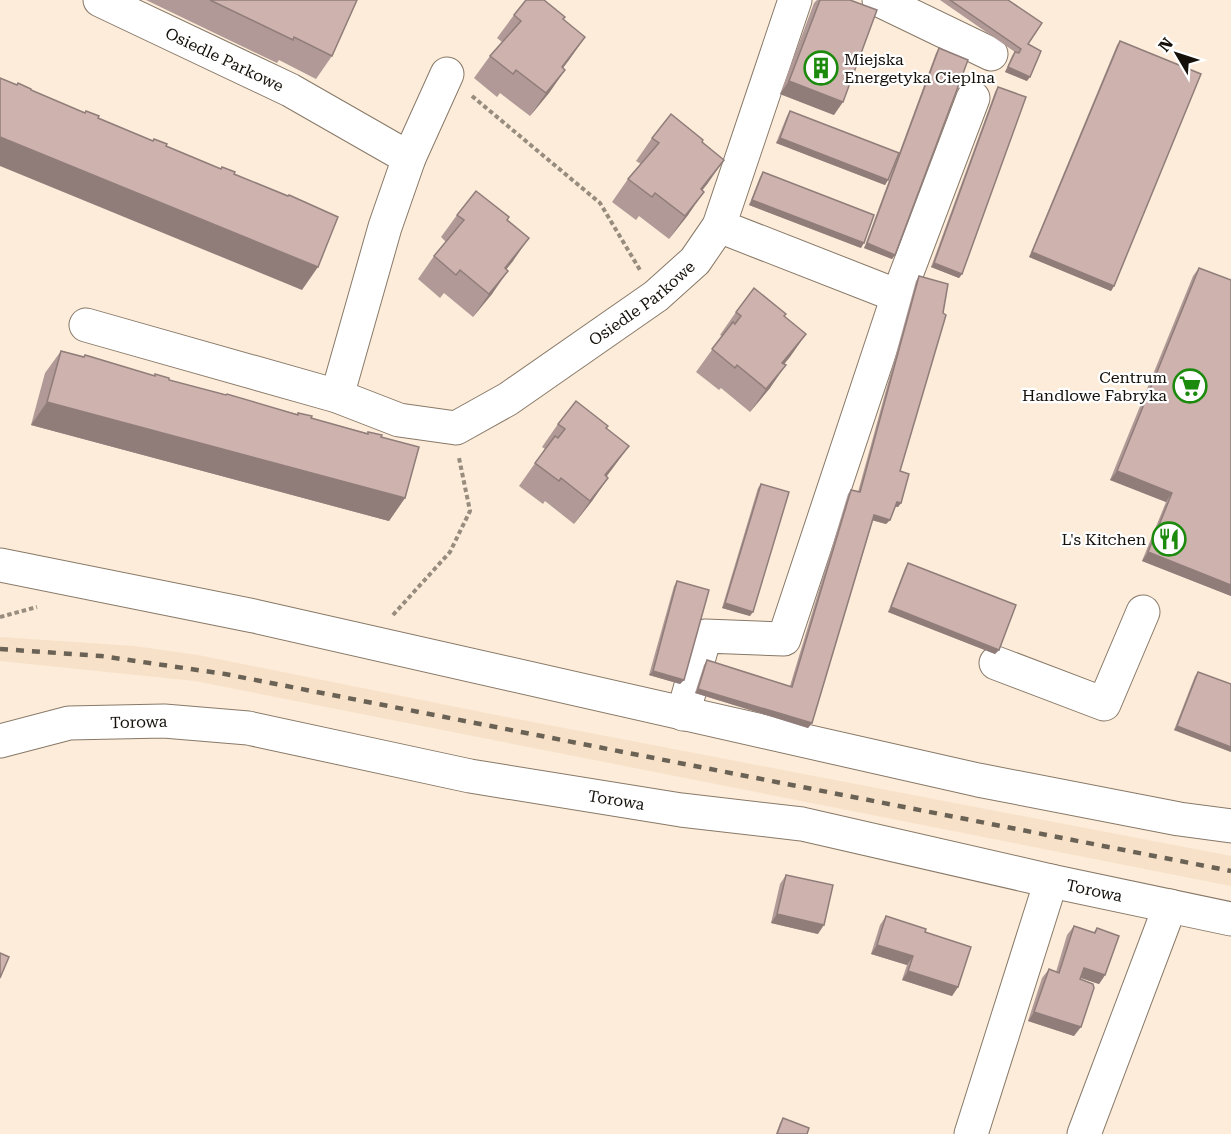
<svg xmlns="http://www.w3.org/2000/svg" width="1231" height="1134" viewBox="0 0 1231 1134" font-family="'Roboto Serif',serif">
	<rect width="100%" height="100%" fill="#fcecd9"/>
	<polygon fill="#f7e1c8" points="0,637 134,646 198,655 491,714 1231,856 1231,886 195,681 0,661"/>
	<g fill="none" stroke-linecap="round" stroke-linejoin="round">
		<g stroke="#887968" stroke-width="35">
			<g id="minor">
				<path id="s1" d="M100,0l190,90 119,68"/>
				<polyline points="879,0 991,54"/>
				<polyline points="719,226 898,296"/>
				<path id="s2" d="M86,325l251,71 62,24 57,8 52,-29 148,-103 39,-35 24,-35 76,-226"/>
				<polyline points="337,396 385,227 409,158 447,74"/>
				<polyline points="0,565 254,616 978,780 1179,819 1231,826"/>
				<polyline points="996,663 1104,704 1143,612"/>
				<polyline points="683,714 705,636 784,639 898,296 973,98"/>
				<path id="s3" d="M0,741l69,-18 95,-2 84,7 222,48 211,34 121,14 249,57 180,38"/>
				<polyline points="971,1134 1051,881"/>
				<polyline points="1084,1134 1170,906"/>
			</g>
		</g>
		<g stroke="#978c7e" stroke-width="4" stroke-dasharray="4.5 3" stroke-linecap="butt">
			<polyline points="472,96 600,203 640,270"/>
			<polyline points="393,615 450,552 470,511 459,458"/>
			<polyline points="0,617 37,607"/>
		</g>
		<use href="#minor" stroke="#fff" stroke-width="33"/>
		<polyline stroke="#6b6256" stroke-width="4.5" stroke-dasharray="8 8" stroke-linecap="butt" points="0,649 101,656 225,674 1231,871"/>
	</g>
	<g fill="#b09996">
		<polygon points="146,0 357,0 332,56 316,79 279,60 277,63"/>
		<polygon points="817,0 850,0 834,115 780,94 814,3"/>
		<polygon points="940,0 1008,0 1028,44 1027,81 1005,72 1012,56 1015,52"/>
		<polygon points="514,15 563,20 585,37 563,68 565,70 549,93 530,116 500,93 497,97 474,78 490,56 502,42 497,38"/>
		<polygon points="1120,41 1114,286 1111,291 1029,257 1117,45"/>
		<polygon points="939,48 895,255 892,259 864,248 936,53"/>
		<polygon points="998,87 962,274 959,278 931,267 995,92"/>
		<polygon points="790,111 888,180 885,185 776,143 787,116"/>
		<polygon points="652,138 702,142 708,183 702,190 688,215 669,239 639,216 636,220 612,202 628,179 641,164 636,161"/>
		<polygon points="763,172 861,248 749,205 760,177"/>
		<polygon points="457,215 507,220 513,261 506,269 492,294 473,317 444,293 440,298 418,279 434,256 446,242 441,237"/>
		<polygon points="1199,268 1231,596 1142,561 1166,502 1110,480 1193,276"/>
		<polygon points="919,276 900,471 901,503 898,507 895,507 890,520 886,524 873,520 812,723 808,728 695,693 704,665 707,660 790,686 848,494 851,490 858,492 916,281"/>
		<polygon points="736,312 784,316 806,334 784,364 770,388 750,412 721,388 719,390 696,372 722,336 720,335"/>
		<polygon points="61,351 83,357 85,355 154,376 155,374 169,380 297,414 298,413 311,418 367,433 368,432 381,437 405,498 389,521 31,425 45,373"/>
		<polygon points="558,424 606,429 629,446 607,476 608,478 592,501 574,524 545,501 543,504 519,486 545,449 542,447"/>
		<polygon points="761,484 750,616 722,608 758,488"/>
		<polygon points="908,563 999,650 995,654 888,612 905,568"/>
		<polygon points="677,581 684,680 680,684 649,675 674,586"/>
		<polygon points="1198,672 1231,684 1231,752 1174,730 1195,676"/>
		<polygon points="786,875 818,934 771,923 780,884"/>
		<polygon points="886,916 958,987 952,996 902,980 907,965 871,954 880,925"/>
		<polygon points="1074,926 1093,933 1097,928 1105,975 1099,984 1081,978 1074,1036 1028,1021 1042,978 1049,969 1056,972 1067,935"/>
		<polygon points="783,1118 807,1134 776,1134 780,1123"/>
	</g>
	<g fill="#907d7a">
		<polygon points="585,37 569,60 546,90 562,67"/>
		<polygon points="1008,67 1030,77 1027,81 1005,72"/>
		<polygon points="565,70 549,93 530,116 546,93"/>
		<polygon points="789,81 843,102 834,115 780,94"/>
		<polygon points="0,137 318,267 302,290 0,166"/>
		<polygon points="780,138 888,180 885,185 776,143"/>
		<polygon points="724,160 708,183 685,212 701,189"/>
		<polygon points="704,192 688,215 669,239 685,216"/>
		<polygon points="752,200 864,243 861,248 749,205"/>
		<polygon points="529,238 513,261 489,291 505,268"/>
		<polygon points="867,243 895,255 892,259 864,248"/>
		<polygon points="1032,252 1114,286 1111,291 1029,257"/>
		<polygon points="934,263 962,274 959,278 931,267"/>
		<polygon points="508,271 492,294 473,317 489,294"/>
		<polygon points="806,334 790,357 766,386 782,363"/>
		<polygon points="786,365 770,388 750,412 766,389"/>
		<polygon points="47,402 405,498 389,521 31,425"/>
		<polygon points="629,446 612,469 589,498 605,475"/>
		<polygon points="1117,471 1172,493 1166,502 1110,480"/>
		<polygon points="608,478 592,501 574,524 590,501"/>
		<polygon points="897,502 901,503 898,507 894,506"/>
		<polygon points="874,515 890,520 886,524 871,520"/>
		<polygon points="1148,552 1231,585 1231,596 1142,561"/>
		<polygon points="725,603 753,612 750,616 722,608"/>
		<polygon points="891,607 999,650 995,654 888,612"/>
		<polygon points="653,671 684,680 680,684 649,675"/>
		<polygon points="698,689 812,723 808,728 695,693"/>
		<polygon points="1177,726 1231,747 1231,752 1174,730"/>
		<polygon points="777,914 824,925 818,934 771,923"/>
		<polygon points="877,945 913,956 907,965 871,954"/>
		<polygon points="1084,968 1105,975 1099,984 1078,977"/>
		<polygon points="908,971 958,987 952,996 902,980"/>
		<polygon points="1034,1012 1081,1027 1074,1036 1028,1021"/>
	</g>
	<g fill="#cdb2ae" stroke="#907d7a" stroke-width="1.5">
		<polygon points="210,0 357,0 332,56 294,37 293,40"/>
		<polygon points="526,0 544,0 565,17 563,19 585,37 562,67 565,70 546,93 516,70 513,74 490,56 521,21 514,15"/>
		<polygon points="820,0 850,0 877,10 843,102 789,81"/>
		<polygon points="950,0 1008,0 1042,23 1028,44 1041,51 1030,77 1008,67 1015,52 1019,53 1021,49"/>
		<polygon points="1120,41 1201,74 1114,286 1032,252"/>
		<polygon points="939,48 968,60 895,255 867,243"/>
		<polygon points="0,78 17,85 18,83 31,89 31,90 85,113 86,111 99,116 98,118 153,141 154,139 167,144 166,146 221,169 222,167 235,172 234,174 288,196 289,195 338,217 318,267 0,137"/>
		<polygon points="998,87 1026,97 962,274 934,263"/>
		<polygon points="790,111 899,153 888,180 780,138"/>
		<polygon points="671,114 703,140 702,142 724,160 701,189 704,192 685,216 655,193 652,197 628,179 659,143 652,138"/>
		<polygon points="763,172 874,215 864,243 752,200"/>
		<polygon points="476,191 509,217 507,220 529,238 505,268 508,271 489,294 460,270 456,275 434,256 464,220 457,215"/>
		<polygon points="1199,268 1231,280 1231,585 1148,552 1172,493 1117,471"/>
		<polygon points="919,276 948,284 943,313 946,315 900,471 909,474 901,503 897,502 890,520 874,515 812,723 698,689 707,660 792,687 851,490 860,492"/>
		<polygon points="754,288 786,314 784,316 806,334 782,363 786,365 766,389 737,365 735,368 712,349 733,322 735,324 741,316 736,312"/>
		<polygon points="61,351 84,357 85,355 155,376 155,374 169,378 169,380 226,395 227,394 298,415 298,413 312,416 311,418 368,434 368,432 382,435 381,437 419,447 405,498 47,402"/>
		<polygon points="576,401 608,426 606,428 629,446 605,475 608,478 590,501 561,478 559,481 535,463 555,436 558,438 565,429 558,424"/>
		<polygon points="761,484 789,492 753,612 725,603"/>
		<polygon points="908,563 1016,605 999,650 891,607"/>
		<polygon points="677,581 709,590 684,680 653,671"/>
		<polygon points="1198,672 1231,684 1231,747 1177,726"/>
		<polygon points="786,875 833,885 824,925 777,914"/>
		<polygon points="886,916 926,929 925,932 971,947 958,987 908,971 913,956 877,945"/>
		<polygon points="1074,926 1095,933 1097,928 1119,936 1105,975 1084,968 1080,979 1093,984 1094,988 1081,1027 1034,1012 1049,969 1059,973"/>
		<polygon points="0,953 9,957 0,978"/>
		<polygon points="783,1118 809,1128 807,1134 777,1134"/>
	</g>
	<defs>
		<g id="building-ring" transform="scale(1.725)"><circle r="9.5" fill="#fff" stroke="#1c8b0d" stroke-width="1.5"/><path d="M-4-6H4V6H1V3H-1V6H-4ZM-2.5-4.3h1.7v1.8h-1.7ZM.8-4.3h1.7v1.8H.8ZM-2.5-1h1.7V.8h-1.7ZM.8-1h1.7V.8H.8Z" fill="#1c8b0d"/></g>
		<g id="supermarket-ring" transform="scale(1.725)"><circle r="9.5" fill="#fff" stroke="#1c8b0d" stroke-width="1.5"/><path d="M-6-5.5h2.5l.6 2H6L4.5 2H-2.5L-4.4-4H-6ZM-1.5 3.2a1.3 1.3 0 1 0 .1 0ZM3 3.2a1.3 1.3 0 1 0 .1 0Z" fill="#1c8b0d"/></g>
		<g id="restaurant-ring" transform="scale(1.725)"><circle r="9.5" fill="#fff" stroke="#1c8b0d" stroke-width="1.5"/><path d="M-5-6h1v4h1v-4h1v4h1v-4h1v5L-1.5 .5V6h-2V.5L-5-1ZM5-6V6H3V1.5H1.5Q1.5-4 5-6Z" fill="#1c8b0d"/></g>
	</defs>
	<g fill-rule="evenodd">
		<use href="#building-ring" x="821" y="68"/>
		<use href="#supermarket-ring" x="1190" y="386"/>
		<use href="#restaurant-ring" x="1169" y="539"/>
	</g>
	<g text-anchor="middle" stroke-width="4.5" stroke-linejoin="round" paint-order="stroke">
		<g font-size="16" fill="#151009" stroke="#fff">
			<text dy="6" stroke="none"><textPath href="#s1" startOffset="138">Osiedle Parkowe</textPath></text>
			<text dy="6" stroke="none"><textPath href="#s2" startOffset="609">Osiedle Parkowe</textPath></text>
			<text dy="6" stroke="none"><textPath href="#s3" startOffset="141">Torowa</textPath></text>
			<text dy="6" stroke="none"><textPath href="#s3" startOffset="626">Torowa</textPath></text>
			<text dy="6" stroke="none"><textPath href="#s3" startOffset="1113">Torowa</textPath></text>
		</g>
		<g font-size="16" fill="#151009" stroke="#fff" text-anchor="end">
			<text x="844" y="65" text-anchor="start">Miejska<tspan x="844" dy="18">Energetyka Cieplna</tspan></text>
			<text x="1167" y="383">Centrum<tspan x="1167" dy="18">Handlowe Fabryka</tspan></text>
			<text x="1146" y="545">L's Kitchen</text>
		</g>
	</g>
	<g transform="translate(1177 54) rotate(309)" stroke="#ffffff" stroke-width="4.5" paint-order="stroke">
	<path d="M0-4.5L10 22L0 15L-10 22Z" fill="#151009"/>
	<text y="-9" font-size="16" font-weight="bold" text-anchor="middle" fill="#151009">N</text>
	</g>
</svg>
